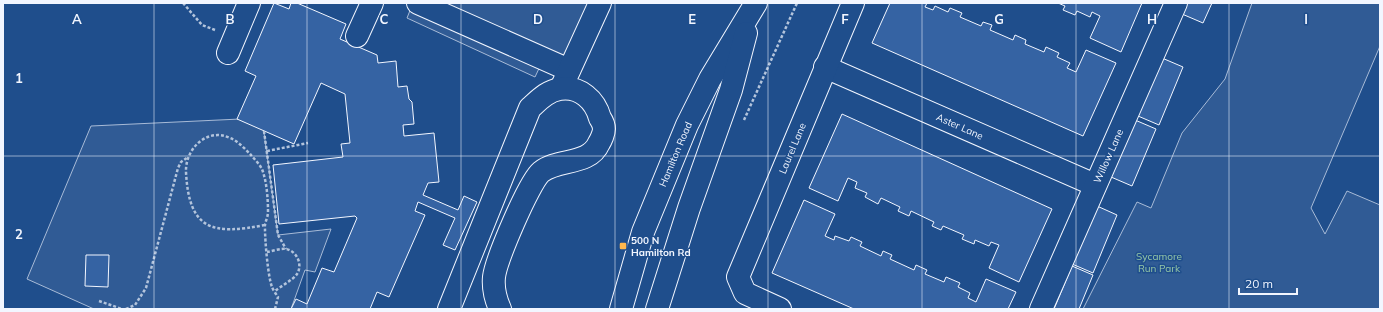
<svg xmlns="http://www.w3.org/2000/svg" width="1383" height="312" viewBox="0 0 1383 312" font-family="Mulish,sans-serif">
	<rect width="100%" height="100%" fill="#1f4e8c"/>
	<g fill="#305b95" stroke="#a8bbd7">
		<polygon points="413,3 592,3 563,68 543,60 535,77 407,18"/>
		<polygon points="1252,3 1380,3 1380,46 1311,208 1325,234 1347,191 1380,205 1380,309 1083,309 1137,202 1151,208 1182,133 1225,79"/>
		<polygon points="262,118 278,235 331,229 315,272 305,270 291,309 94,309 27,279 91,126"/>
	</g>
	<g fill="#3563a3" stroke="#f2f6ff">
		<polygon points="274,3 289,9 291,3 297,3 346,24 340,39 377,55 378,63 396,61 398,87 407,86 409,99 412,102 414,124 403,125 404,136 434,133 439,182 428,183 423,195 458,210 464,196 477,202 455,250 443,245 455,218 418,202 415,211 425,215 389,297 377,292 370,309 291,309 296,299 307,304 322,268 334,272 357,218 355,216 279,224 273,165 343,157 341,144 350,143 345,94 321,83 294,144 237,119 256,76 245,71"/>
		<polygon points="890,3 927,3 925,7 933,10 935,6 948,12 950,8 962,13 960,17 981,26 983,22 992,25 990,30 1013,40 1015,35 1026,40 1025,44 1044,52 1046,47 1059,53 1057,57 1070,63 1067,68 1076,72 1086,50 1116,63 1083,136 872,43"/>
		<polygon points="1058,3 1142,3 1121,52 1090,38 1100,16 1092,12 1090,17 1077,11 1075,15 1063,10 1065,6"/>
		<polygon points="1187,3 1212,3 1203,23 1182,14"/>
		<polygon points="1162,58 1183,67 1159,125 1138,116"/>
		<polygon points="842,114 1052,209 1019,282 989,268 999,245 991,242 989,246 975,240 974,244 962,239 964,235 943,226 941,230 932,226 934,222 911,211 909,216 898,211 900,207 881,198 878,204 865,197 867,193 855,188 857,182 848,178 838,201 809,188"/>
		<polygon points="1135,120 1156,129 1132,186 1111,177"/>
		<polygon points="804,200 835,214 825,236 834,240 835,236 849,241 851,237 862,242 860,246 881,256 883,251 892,255 890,259 914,270 916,265 927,270 925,274 944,282 946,277 960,283 958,287 970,293 968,298 976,302 986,279 1016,292 1008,309 854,309 772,273"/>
		<polygon points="1097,206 1117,215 1093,273 1072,264"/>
		<polygon points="86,255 109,255 108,287 85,286"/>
		<polygon points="1072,266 1093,275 1079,309 1054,309"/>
	</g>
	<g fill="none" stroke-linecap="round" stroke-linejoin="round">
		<g stroke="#f2f6ff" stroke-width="24">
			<g id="minor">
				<polyline points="418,3 569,70"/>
				<polyline points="357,36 372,3"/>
				<polyline points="228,53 249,3"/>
				<polyline points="825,67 1095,185"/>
				<polyline points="563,84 600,3"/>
				<path d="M449,309l81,-201c9,-8 17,-17 30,-19 20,-3 35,11 40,29 2,3 4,8 4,11 0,4 -3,11 -5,14 -10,23 -41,15 -58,29 -12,10 -45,88 -47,105 -1,10 2,23 6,32"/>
				<polyline points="780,309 745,293 738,277 853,3"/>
				<polyline points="1041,309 1176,3"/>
			</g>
		</g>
		<g stroke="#f2f6ff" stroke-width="24">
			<g id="major">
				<polyline points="621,309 643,232 687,125 710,79 756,3"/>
				<polyline points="657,309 689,208 731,90 746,33"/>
			</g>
		</g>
		<g stroke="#b3c4dc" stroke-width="2.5" stroke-dasharray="3 2" stroke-linecap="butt">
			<polyline points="183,3 202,25 215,30"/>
			<polyline points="744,120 797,3"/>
			<polyline points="264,131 278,235 286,249"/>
			<polyline points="267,151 308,143"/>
			<path d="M265,225c-52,10 -76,6 -79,-53 -1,-23 21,-45 44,-34 8,3 15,11 21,17 4,5 10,10 12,17 4,12 5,28 5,40 0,6 -4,11 -3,17 0,12 3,48 7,58 1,3 4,7 6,10l-3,12"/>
			<path d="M267,252c6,-1 14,-4 19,-3 11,2 17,16 11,25 -4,6 -16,12 -22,17"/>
			<polyline points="99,301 122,309"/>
			<polyline points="126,309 135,305 146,288 178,168 181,162 188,157"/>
		</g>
		<use href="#minor" stroke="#1f4e8c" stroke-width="22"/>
		<use href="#major" stroke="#1f4e8c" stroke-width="22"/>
	</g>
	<path fill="none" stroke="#f2f6ff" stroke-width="1" stroke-opacity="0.55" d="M154,3v306M307,3v306M461,3v306M615,3v306M768,3v306M922,3v306M1076,3v306M1229,3v306M3,156h1377"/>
	<rect fill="#ffb74d" stroke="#1f4e8c" stroke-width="1.5" x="619" y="242" width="8" height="8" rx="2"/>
	<g text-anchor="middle" stroke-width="3" stroke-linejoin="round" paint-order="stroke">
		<g font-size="10" fill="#f2f6ff" stroke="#1f4e8c">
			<text transform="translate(960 126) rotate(24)" y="4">Aster Lane</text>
			<text transform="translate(792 148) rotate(-67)" y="4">Laurel Lane</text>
			<text transform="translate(675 154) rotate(-67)" y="4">Hamilton Road</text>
			<text transform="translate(1108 156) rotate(-66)" y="4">Willow Lane</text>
		</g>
		<g font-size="10" font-weight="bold" fill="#f2f6ff" stroke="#1f4e8c" text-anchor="start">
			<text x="631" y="244">500 N<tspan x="631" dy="12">Hamilton Rd</tspan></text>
		</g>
		<g font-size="10" fill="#97c8a6" stroke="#1f4e8c">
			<text x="1159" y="260">Sycamore<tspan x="1159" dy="12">Run Park</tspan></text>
		</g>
	</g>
	<g font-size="13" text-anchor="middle" font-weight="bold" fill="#f2f6ff" stroke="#1f4e8c" stroke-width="3" stroke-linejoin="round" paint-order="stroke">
		<text x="77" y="24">A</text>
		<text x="230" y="24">B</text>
		<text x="384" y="24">C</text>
		<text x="538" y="24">D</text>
		<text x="692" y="24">E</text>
		<text x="845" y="24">F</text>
		<text x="999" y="24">G</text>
		<text x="1152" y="24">H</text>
		<text x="1306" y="24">I</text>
		<text x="19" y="83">1</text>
		<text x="19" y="239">2</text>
	</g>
	<rect width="1383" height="312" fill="none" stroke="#f2f6ff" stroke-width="8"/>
	<path d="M1239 288v6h58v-6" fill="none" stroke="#f2f6ff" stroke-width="2"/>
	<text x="1245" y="288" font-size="12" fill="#f2f6ff" stroke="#1f4e8c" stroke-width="3" paint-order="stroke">20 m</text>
</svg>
